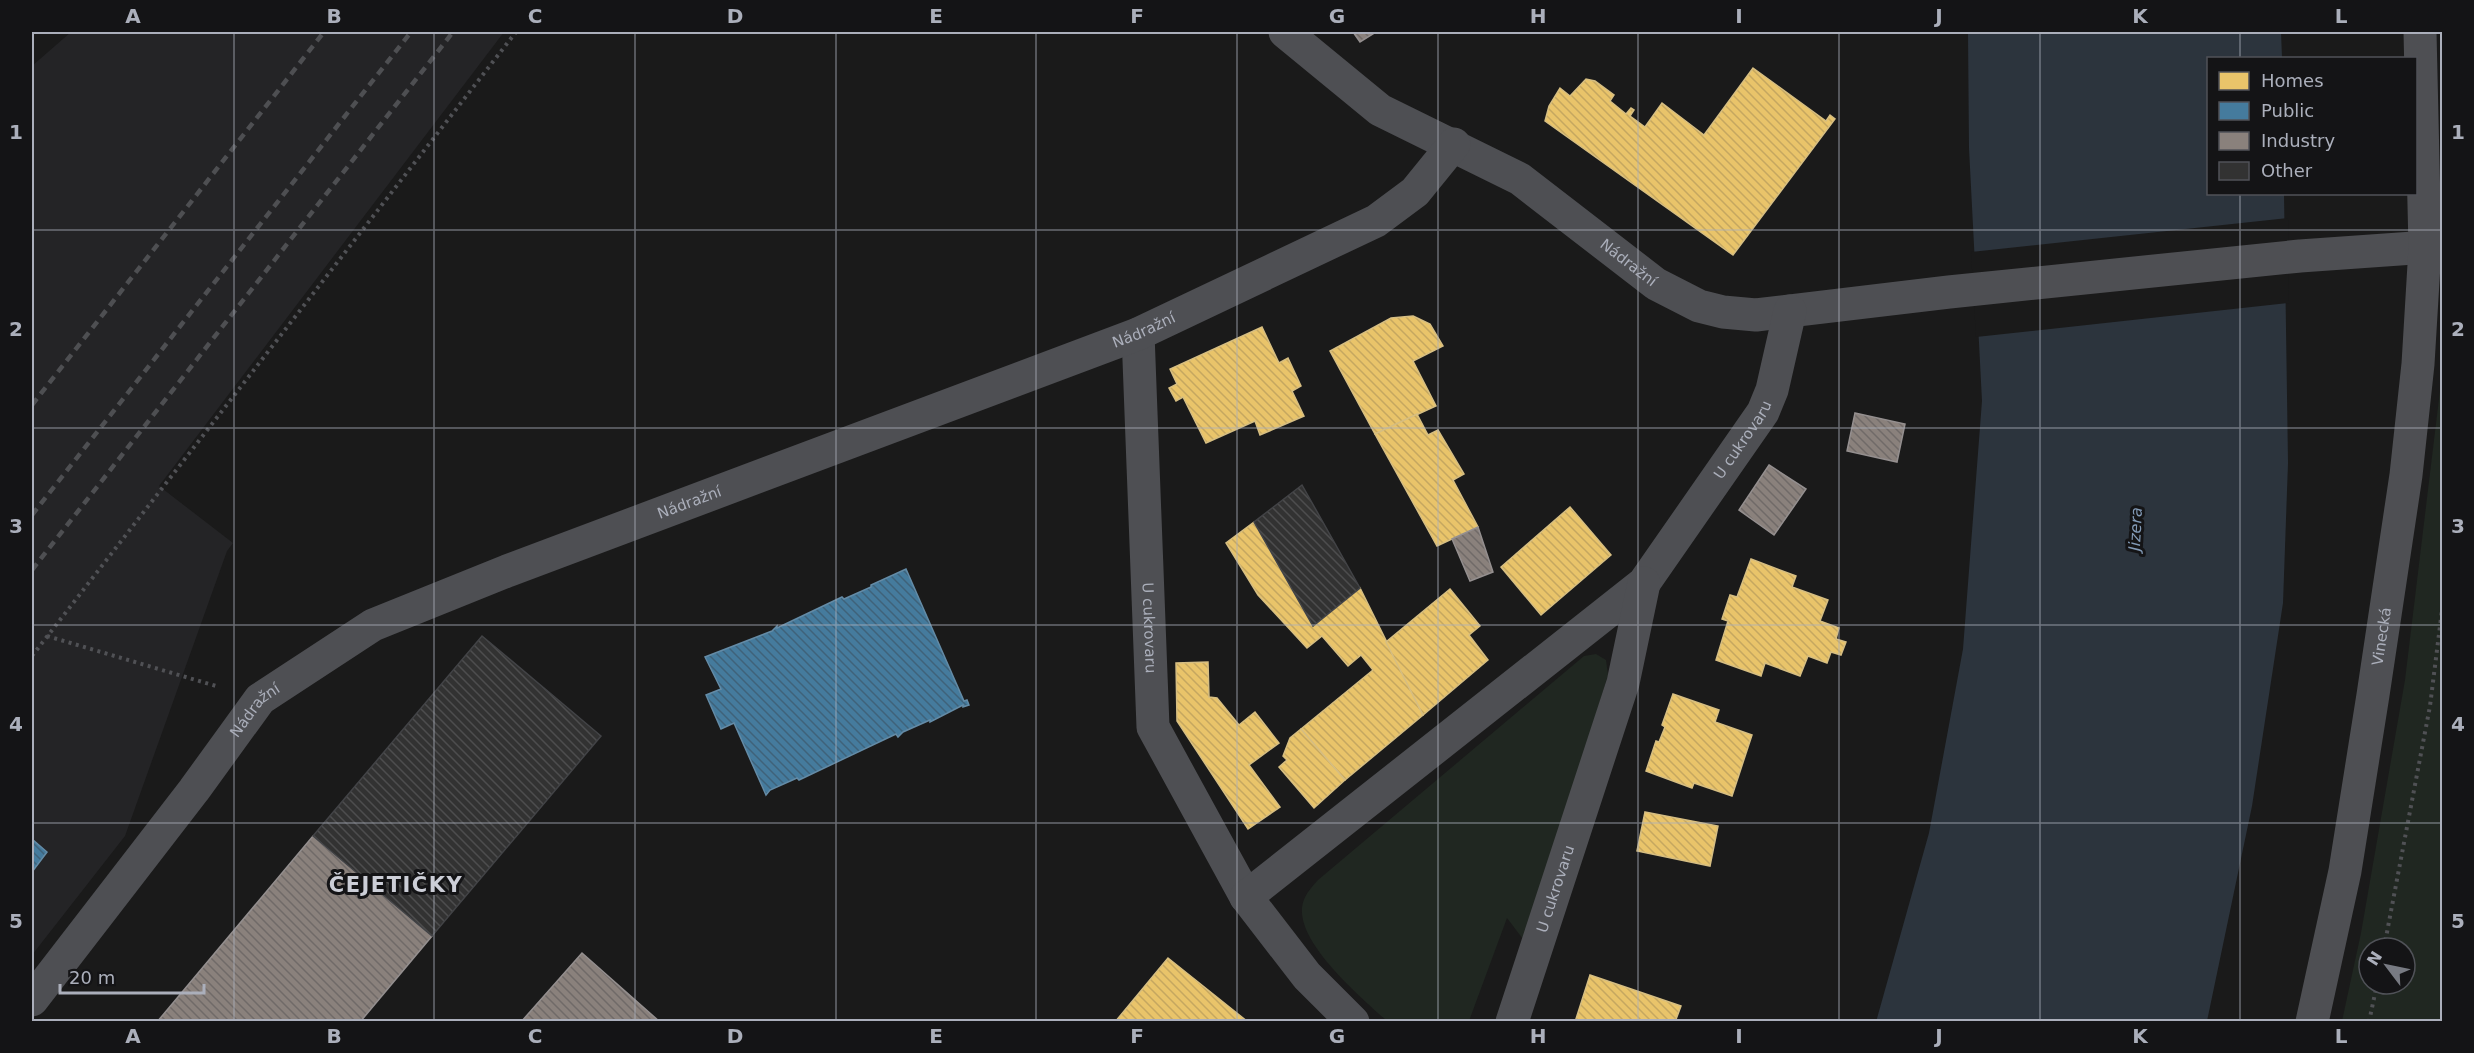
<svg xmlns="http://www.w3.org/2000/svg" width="2474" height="1053" viewBox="0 0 2474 1053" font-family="'DejaVu Sans',sans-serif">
	<defs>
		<pattern id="homes-back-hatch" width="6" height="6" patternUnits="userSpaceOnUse" patternTransform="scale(1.5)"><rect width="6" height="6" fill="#e9c46a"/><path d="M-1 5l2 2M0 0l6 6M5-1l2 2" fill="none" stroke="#c5a760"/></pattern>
		<pattern id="public-back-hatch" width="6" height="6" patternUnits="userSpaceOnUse" patternTransform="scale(1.5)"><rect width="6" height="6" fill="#457b9d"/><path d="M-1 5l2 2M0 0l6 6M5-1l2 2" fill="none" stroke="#3f627a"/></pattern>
		<pattern id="industry-back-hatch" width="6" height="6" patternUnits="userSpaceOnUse" patternTransform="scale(1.5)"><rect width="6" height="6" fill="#8a817c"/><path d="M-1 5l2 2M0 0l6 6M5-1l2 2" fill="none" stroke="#706a68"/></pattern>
		<pattern id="building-back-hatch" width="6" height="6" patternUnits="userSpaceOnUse" patternTransform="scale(1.5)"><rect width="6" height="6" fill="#323232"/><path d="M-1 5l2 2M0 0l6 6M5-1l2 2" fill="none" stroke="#4d4d4e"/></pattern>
	</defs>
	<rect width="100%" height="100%" fill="#1a1a1a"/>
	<polygon fill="#242426" points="71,32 504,32 159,486 233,543 227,551 125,836 32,955 32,66"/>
	<g fill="#202721" fill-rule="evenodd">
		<path d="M2442,374v647h-100l19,-88 44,-253zM2369,948h36v36h-36z"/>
		<path d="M1596,654l10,6 2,15 -82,268 -19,-25 -38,103h-82c-26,-24 -88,-76 -85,-113 1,-12 9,-20 16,-28l266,-224z"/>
	</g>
	<polygon fill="#2c343d" points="1968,32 2281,32 2282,58 2208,58 2208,194 2284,194 2288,463 2283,603 2252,806 2207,1021 1876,1022 1929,833 1963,649 1982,401 1969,148"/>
	<polygon fill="#1a1a1a" points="2288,218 2289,303 1976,337 1971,252"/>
	<g fill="url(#homes-back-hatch)" stroke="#d6be82" stroke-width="1.5">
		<polygon points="1753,68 1826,121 1830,115 1835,119 1733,255 1545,121 1549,106 1560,88 1570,96 1586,79 1595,81 1614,95 1610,101 1626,114 1631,108 1634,110 1630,116 1645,127 1662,103 1704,135"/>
		<polygon points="1413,316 1430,324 1443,346 1413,361 1436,406 1375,434 1330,351 1391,318"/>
		<polygon points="1262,327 1279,363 1288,358 1301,386 1292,391 1304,416 1260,435 1255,421 1206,443 1183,397 1176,401 1169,388 1177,384 1170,369"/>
		<polygon points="1417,414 1428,435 1438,430 1464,474 1453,480 1478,527 1437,546 1375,434"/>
		<polygon points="1570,507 1611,555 1541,615 1501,567"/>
		<polygon points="1254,522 1313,626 1360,588 1423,715 1345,780 1301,729 1373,670 1361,655 1348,666 1322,636 1307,648 1258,595 1226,543"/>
		<polygon points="1751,559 1796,576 1792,587 1828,600 1820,621 1839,628 1836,639 1846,642 1841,655 1831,652 1827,663 1808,656 1800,676 1765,663 1761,676 1716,660 1728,621 1722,619 1730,595 1737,597"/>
		<polygon points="1450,589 1480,626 1469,635 1488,660 1423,715 1386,642"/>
		<polygon points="1208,662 1209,697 1217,698 1239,725 1255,712 1279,743 1249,765 1280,807 1248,829 1177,721 1176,663"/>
		<polygon points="1673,694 1719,710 1715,722 1752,735 1732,796 1694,783 1692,788 1646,771 1656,741 1659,742 1665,727 1662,725"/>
		<polygon points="1301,729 1345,780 1314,808 1279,767 1287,760 1283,756 1290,738"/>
		<polygon points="1645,812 1718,826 1710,866 1637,851"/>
		<polygon points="1168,958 1248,1022 1115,1022"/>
		<polygon points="1590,975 1681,1006 1675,1022 1575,1022"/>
	</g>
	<g fill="url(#public-back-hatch)" stroke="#648ba6" stroke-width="1.5">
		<polygon points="906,569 964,701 967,700 969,705 963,707 963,705 930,722 930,720 903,732 898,737 896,734 799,780 797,778 770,790 766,795 734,723 721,729 706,695 721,689 705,657 772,631 777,626 777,628 842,597 844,599 871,587 871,585"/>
		<polygon points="32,839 47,852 32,872"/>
	</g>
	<g fill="url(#industry-back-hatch)" stroke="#948f8f" stroke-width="1.5">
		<polygon points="1353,32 1376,32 1360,42"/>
		<polygon points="1855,413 1905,424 1897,462 1847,451"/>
		<polygon points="1769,465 1806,489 1774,535 1739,510"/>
		<polygon points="1478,527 1493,572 1470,581 1452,539"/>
		<polygon points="313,836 432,936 360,1022 157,1022"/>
		<polygon points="582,953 660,1022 521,1022"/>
	</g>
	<g fill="url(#building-back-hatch)" stroke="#424346" stroke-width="1.5">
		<polygon points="1302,485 1360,588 1313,626 1254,522"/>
		<polygon points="482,636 601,736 432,936 313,836"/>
	</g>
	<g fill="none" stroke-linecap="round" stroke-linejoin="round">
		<g stroke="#505155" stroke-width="4" stroke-dasharray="3 4.5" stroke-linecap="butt">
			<polyline points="47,636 216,686"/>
			<polyline points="32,656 516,32"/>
			<polyline points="2384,948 2430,706 2442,610"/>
			<polyline points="2369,1022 2377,984"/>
		</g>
		<g stroke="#4e4f53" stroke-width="33">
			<path id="s1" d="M1285,32l95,78 140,69 136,105 43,22 24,6 33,3 193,-23 351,-36 142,-10"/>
			<path id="s2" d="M1138,334l15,393 93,170"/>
			<path id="s3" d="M32,1000l162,-210 66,-91 113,-74 134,-54 631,-237 238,-113 39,-29 39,-48"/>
			<path id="s4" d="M1353,1022l-46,-46 -61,-79 398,-314 119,-171 9,-22 18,-79"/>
			<path id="s5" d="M1512,1022l111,-339 21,-100"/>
			<path id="s6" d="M2312,1022l33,-151 28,-176 33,-220 12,-111 7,-116 -5,-216"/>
		</g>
		<g stroke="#4e4f52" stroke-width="4.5" stroke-dasharray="8 6" stroke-linecap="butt">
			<polyline points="32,405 324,32"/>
			<polyline points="32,515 411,32"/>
			<polyline points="32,570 453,32"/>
		</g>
	</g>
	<path fill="none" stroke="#abafbb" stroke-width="1.5" stroke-opacity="0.55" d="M234,32v990M434,32v990M635,32v990M836,32v990M1036,32v990M1237,32v990M1438,32v990M1638,32v990M1839,32v990M2040,32v990M2240,32v26M2240,194v828M32,230h2410M32,428h2410M32,625h2410M32,823h2410"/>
	<g text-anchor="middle" stroke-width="6" stroke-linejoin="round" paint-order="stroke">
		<g font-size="15" fill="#abafbb" stroke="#141416">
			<text dy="5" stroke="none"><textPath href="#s1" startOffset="416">Nádražní</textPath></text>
			<text dy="5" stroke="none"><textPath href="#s3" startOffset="1338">Nádražní</textPath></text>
			<text dy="5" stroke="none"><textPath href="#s4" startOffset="846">U cukrovaru</textPath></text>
			<text dy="5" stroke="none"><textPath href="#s3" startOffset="852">Nádražní</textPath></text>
			<text dy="5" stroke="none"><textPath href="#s2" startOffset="294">U cukrovaru</textPath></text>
			<text dy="5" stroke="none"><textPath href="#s6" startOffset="392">Vinecká</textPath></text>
			<text dy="5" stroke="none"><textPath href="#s3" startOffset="366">Nádražní</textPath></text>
			<text dy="5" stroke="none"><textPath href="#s5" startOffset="140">U cukrovaru</textPath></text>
		</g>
		<g font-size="16" font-style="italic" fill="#829ab6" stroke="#141416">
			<text transform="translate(2135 529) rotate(-87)" y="6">Jizera</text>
		</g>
		<g font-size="21" font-weight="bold" letter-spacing="1.5" fill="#ccced7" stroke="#141416">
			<text x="396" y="892">ČEJETIČKY</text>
		</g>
	</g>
	<rect width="2474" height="1053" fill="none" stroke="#141416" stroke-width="66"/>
	<rect x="2207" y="57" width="210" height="138" fill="#141416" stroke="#505258" stroke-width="1.5"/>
	<rect x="2219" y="72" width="30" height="18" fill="#e9c46a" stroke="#505258" stroke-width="1.5"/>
	<text x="2261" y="87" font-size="18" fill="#abafbb">Homes</text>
	<rect x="2219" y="102" width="30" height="18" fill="#457b9d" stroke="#505258" stroke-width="1.5"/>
	<text x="2261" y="117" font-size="18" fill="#abafbb">Public</text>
	<rect x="2219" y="132" width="30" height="18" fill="#8a817c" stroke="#505258" stroke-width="1.5"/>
	<text x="2261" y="147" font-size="18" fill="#abafbb">Industry</text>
	<rect x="2219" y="162" width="30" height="18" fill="#323232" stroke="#505258" stroke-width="1.5"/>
	<text x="2261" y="177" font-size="18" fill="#abafbb">Other</text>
	<g transform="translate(2387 966) rotate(302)"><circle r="28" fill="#141416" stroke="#505258" stroke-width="1.5"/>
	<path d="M0-4.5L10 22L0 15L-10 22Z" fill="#787b83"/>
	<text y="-9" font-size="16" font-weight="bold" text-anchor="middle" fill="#abafbb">N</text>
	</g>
	<path d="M60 984v9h144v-9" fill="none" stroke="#abafbb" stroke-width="3"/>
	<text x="69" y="984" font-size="18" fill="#abafbb" stroke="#141416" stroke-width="4.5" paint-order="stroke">20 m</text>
	<rect x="33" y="33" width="2408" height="987" fill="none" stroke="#abafbb" stroke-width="2"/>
	<g font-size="20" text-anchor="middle" font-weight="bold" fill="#abafbb">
		<text x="133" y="23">A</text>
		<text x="334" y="23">B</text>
		<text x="535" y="23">C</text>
		<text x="735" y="23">D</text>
		<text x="936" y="23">E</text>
		<text x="1137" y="23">F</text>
		<text x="1337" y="23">G</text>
		<text x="1538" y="23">H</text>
		<text x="1739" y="23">I</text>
		<text x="1939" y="23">J</text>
		<text x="2140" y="23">K</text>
		<text x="2341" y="23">L</text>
		<text x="16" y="139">1</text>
		<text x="2458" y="139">1</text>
		<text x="16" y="336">2</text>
		<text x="2458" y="336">2</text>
		<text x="16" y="533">3</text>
		<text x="2458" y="533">3</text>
		<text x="16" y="731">4</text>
		<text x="2458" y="731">4</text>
		<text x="16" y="928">5</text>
		<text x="2458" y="928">5</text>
		<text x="133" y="1043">A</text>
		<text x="334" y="1043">B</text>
		<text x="535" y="1043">C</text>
		<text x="735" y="1043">D</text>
		<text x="936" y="1043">E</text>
		<text x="1137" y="1043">F</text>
		<text x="1337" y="1043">G</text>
		<text x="1538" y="1043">H</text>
		<text x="1739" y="1043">I</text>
		<text x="1939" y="1043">J</text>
		<text x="2140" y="1043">K</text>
		<text x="2341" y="1043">L</text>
	</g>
</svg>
